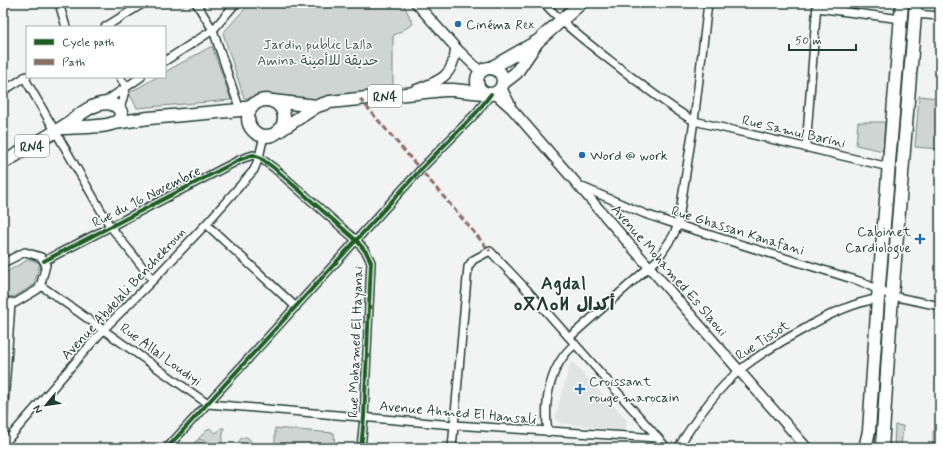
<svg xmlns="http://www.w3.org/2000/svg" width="943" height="451" viewBox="0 0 943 451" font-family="Mynerve,'Playpen Sans Arabic','Noto Sans Tifinagh',sans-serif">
	<rect width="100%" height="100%" fill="#f2f3f3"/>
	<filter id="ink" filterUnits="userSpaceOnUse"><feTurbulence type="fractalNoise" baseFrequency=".025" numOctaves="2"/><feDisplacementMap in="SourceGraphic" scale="8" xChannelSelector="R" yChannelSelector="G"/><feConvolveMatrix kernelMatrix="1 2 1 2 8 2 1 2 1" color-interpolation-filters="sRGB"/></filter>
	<g filter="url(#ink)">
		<polygon fill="#e0e4e3" points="571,361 627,420 625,431 560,423 557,421 555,417"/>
		<g fill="#ced5d3" stroke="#768984">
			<polygon points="250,3 403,3 413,24 393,36 393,88 330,101 244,98 223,33"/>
			<polygon points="212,46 231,100 137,108 129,93 157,77 165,77 165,72"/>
			<polygon points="919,96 940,98 940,149 915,147"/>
			<polygon points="858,122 885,122 883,151 856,145"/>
			<polygon points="29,259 40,263 34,285 14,297 3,295 3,274"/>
			<polygon points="895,425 903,426 901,448 894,448"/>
			<polygon points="209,428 216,433 221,428 224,428 221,448 216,448 211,443 198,439"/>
			<polygon points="275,428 334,433 335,448 275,444"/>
			<polygon points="933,431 940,432 940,448 933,448"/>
			<circle cx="245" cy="443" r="6"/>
			<path d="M197,440c5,5 12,3 17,8h-25z"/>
		</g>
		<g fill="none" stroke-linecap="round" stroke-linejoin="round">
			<g stroke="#1f3d34" stroke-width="10">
				<g id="minor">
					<polyline points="59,3 66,27"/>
					<polyline points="196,3 213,30 240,110"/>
					<path d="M544,3c23,25 50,45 77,66 24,18 47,37 73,52l195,46"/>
					<polyline points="421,8 427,3"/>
					<polyline points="817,8 901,19"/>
					<polyline points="915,14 940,16"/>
					<polyline points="105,27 144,3"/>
					<polyline points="165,61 213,30 236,3"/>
					<polyline points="24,77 110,226 153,280"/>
					<polyline points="120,77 126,87"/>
					<polyline points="3,91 27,76"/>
					<polyline points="103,103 141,77"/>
					<polyline points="120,109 126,87"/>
					<polyline points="806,148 817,3"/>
					<polyline points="580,186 645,214 678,225 859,281 892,296 940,306"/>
					<polyline points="206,224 296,307"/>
					<polyline points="44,261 241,159 253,155 259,157 274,168 357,241 366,252 371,262 364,417 361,448"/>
					<polyline points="3,263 25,252 41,257 46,265 40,287 37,290 15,303 3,301"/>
					<polyline points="40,285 208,404"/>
					<polyline points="570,337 657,260 673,236 678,225 694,121 708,3"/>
					<polyline points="208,404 454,425 658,438"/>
					<polyline points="3,420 11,303"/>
					<path d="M548,432c-5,-31 2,-67 27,-88"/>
					<polyline points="3,445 104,329 153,280 206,224 254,170 259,157 264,136"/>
					<polyline points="167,448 421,169 477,112 491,94"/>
					<polyline points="452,448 468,267 473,260 490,251 528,291 667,448"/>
					<path d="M678,448c17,-28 37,-57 62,-78 19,-16 42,-29 64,-41 23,-14 49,-26 76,-31"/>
				</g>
			</g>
			<g stroke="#1f3d34" stroke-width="12">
				<g id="tertiary">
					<polyline points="416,3 456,48 481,72"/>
					<polyline points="501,87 510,104"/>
					<path d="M415,90c25,-9 38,-13 41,-42"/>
					<polyline points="494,93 512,109 729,359 807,448"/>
				</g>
			</g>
			<g stroke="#1f3d34" stroke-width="15">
				<g id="primary">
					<polyline points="491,68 538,41 581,3"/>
					<circle cx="490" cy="81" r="13"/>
					<polyline points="503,83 516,73 537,42"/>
					<circle cx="266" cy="118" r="18"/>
					<polyline points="272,101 317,106"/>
					<polyline points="114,123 149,118 240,110 254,104"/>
					<polyline points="279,131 317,106 330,102 444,90 453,90 484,93"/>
					<path d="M3,163c19,-12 39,-23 58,-35 12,-7 25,-21 39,-24 9,-2 17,0 21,8 0,4 -1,8 -5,10 -10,6 -42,5 -54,6"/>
					<polyline points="865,448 869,431 878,298 902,3"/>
					<polyline points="882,448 892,296 916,3"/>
				</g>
			</g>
			<use href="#minor" stroke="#fff" stroke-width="7"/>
			<use href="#tertiary" stroke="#fff" stroke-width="9"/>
			<use href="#primary" stroke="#fff" stroke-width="12"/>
			<polyline stroke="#8d6e63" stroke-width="3" stroke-dasharray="6 3" stroke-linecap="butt" points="360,99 490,251"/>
			<g stroke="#fff" stroke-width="6">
				<g id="cycleway">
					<polyline points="44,261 241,159 253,155 259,157 274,168 357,241 366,252 371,262 364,417 361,448"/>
					<polyline points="167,448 421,169 477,112 491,94"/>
				</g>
			</g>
			<use href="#cycleway" stroke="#1b5e20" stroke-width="4"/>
		</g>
	</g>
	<g fill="#1f6fb2" stroke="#fff" stroke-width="1.5">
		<circle cx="458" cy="24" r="4"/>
		<circle cx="582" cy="155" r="4"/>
		<path d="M918 233h4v4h4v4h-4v4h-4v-4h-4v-4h4z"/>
		<path d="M578 383h4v4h4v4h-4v4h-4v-4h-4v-4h4z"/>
	</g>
	<g text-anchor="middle" stroke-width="3" stroke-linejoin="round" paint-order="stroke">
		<g fill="#fff" stroke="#627771" stroke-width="1">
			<rect x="368" y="85" width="34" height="22" rx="3"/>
			<rect x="15" y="135" width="34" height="22" rx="3"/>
		</g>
		<g font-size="13" font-weight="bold" fill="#1f3d34">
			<text x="385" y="101">RN4</text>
			<text x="32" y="151">RN4</text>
		</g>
		<g font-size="14" fill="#1f3d34" stroke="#fff" text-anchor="start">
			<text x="466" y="29">Cinéma Rex</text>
			<text x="590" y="160">Word @ work</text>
			<text x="911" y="236" text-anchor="end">Cabinet<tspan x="911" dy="16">Cardiologue</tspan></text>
			<text x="589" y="386">Croissant<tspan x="589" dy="16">rouge marocain</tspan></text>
		</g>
		<g font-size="14" fill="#425b54" stroke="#fff">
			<text x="318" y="49">Jardin public Lalla<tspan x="318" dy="16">Amina حديقة للاأمينة</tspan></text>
		</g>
		<g font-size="14" fill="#1f3d34" stroke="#fff">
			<text transform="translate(794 131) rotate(13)" y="5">Rue Samul Barini</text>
			<text transform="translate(146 196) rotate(-27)" y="5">Rue du 16 Novembre</text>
			<text transform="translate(738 230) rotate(17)" y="5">Rue Ghassan Kanafani</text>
			<text transform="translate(670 270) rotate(49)" y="5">Avenue Mohamed Es Slaoui</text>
			<text transform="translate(123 293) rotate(-47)" y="5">Avenue Abdelali Benchekroun</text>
			<text transform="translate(762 340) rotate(-33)" y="5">Rue Tissot</text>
			<text transform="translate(355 342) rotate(-88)" y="5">Rue Mohamed El Hayanai</text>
			<text transform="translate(161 354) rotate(36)" y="5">Rue Allal Loudiyi</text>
			<text transform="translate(458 412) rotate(5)" y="5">Avenue Ahmed El Hansali</text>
		</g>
		<g font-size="18" font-weight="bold" letter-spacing="1" fill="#1f3d34" stroke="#fff">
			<text x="564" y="289">Agdal<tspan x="564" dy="21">ⴰⴳⴷⴰⵍ أكدال</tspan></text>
		</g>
	</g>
	<rect width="943" height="451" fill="none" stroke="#fff" stroke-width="16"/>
	<rect x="8" y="8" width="927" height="435" fill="none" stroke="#1f3d34" stroke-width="1.5" filter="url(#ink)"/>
	<rect x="26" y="26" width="140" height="52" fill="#ffffff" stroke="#a5b1ae"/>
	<rect x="34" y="39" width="20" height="6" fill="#1b5e20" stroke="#a5b1ae"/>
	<text x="62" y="46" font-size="12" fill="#1f3d34">Cycle path</text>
	<rect x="34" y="59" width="20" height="6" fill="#8d6e63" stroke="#a5b1ae"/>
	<text x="62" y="66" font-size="12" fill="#1f3d34">Path</text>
	<g transform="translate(46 405) rotate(241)" stroke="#ffffff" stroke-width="3" paint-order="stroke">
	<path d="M0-3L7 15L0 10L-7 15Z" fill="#1f3d34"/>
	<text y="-6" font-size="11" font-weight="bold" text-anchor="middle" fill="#1f3d34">N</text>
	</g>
	<path d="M789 44v6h67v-6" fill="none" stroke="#1f3d34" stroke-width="2"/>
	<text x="795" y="44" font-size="12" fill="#1f3d34" stroke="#ffffff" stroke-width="3" paint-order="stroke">50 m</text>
</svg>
